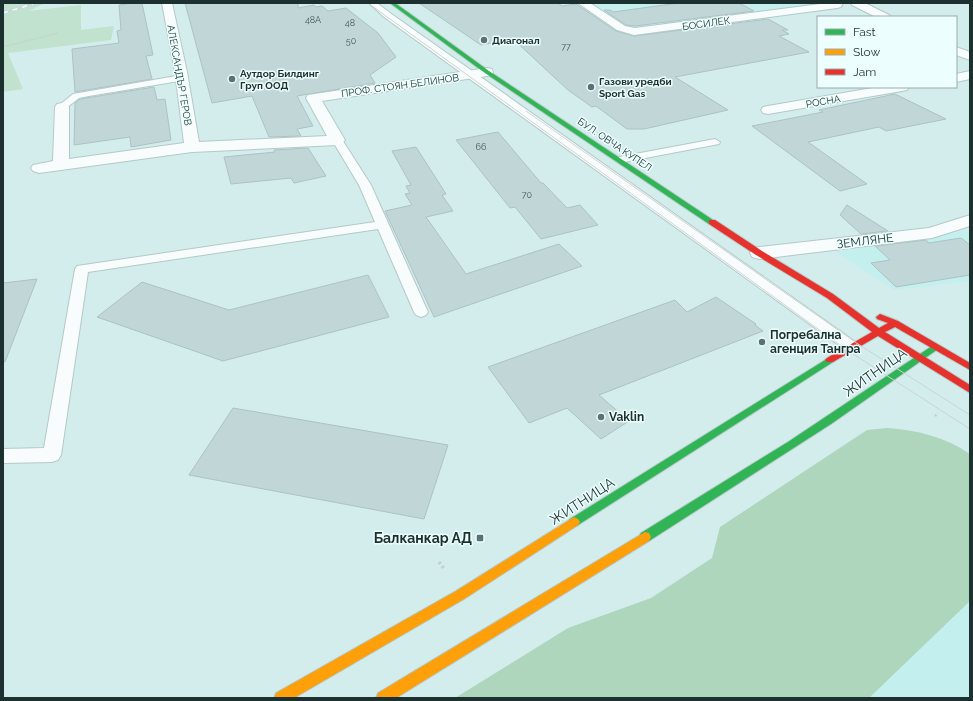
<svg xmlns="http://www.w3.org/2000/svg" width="973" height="701" viewBox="0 0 973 701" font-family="Raleway,sans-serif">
	<rect width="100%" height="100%" fill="#d2edec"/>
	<g fill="#c3efee">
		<polygon points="587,3 819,3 820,4 643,28 627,28"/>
		<polygon points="970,230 970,281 894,290 836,252"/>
		<polygon points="970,601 970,698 869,698"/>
	</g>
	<polygon fill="#c0e2ce" points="3,3 45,3 29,11 81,5 81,30 114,26 111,40 8,53 23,89 3,92"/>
	<path fill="#aed6bd" d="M887,428c30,2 58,9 83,26v147l-101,97h-414l113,-70 83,-30 61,-40 8,-31 147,-97z"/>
	<g fill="#c1d6d7" stroke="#adc2c3">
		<polygon points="132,3 142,3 153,55 146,56 152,79 75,92 72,49 119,43 117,31 121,30 119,5"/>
		<polygon points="185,3 298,3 298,8 314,5 316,7 322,6 328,11 346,8 378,33 396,57 370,75 375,83 297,96 313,126 297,129 301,136 269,137 252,96 212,103"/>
		<polygon points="419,3 558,3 562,6 576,4 616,31 634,36 768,19 788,30 782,30 789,34 779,36 809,52 675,77 728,110 644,129 627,129 596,106 592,107 568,90 513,39 481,45"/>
		<polygon points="679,3 739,3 754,11 635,26 626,25 604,10 610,10 613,12"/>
		<polygon points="154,87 157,100 165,99 171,140 131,147 130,137 74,145 75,103 80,99"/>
		<polygon points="895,94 946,119 886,131 879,127 808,142 867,184 840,191 752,126 823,112 819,110"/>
		<polygon points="498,132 541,183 543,183 567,208 580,205 598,225 541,239 515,207 510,208 456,140"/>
		<polygon points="416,147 446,194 442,195 453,211 426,217 466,274 559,244 582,266 434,317 385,211 412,205 405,194 410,193 406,186 411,185 392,151"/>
		<polygon points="308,148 326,176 294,183 291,178 231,184 224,157 275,152 274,150"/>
		<polygon points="847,205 888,231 861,234 840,215"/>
		<polygon points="961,238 970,245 970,275 896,287 871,263 890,260 875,246 926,240 929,243"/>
		<polygon points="368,275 389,317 223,361 97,317 142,282 229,310"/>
		<polygon points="37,279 5,362 3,362 3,283"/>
		<polygon points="716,297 756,324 755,325 763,331 599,395 629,421 601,439 567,408 529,423 488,367 675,300 687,312"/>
		<polygon points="233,408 448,445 424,519 189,475"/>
	</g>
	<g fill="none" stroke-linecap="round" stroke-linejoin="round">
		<g stroke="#b4c9c8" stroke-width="2">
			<g id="lane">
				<polygon points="369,3 377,3 390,13 857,343 859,347 857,351 852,352 847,351 384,17"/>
				<polygon points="182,75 186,78 185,80 89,96 79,98 65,109 59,109 57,107 73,94"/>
				<polygon points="337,137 341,138 371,185 428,312 426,315 421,317 416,315 414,312 378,229 88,272 61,455 58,460 52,462 3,463 3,449 44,448 75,269 77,266 375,222 359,185 332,140"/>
				<polygon points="715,139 720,142 719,144 619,163 614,160 619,157"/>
			</g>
		</g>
		<g stroke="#b4c9c8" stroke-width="2">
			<g id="street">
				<polygon points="162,3 172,3 187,72 199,142 327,136 306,98 308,95 487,68 492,69 493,72 492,75 487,76 322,101 345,140 342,143 337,145 192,152 39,173 33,171 31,168 33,165 53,161 55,107 57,104 62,103 67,104 69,107 69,159 184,143 175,72"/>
				<polygon points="578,3 590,3 625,26 635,28 828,3 843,3 841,7 837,8 634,35 617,30"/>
				<polygon points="851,3 865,3 889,15 891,17 876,17 852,5"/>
				<polygon points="956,47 970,52 970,60 956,55"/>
				<polygon points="970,71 970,79 956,82 956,74"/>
				<polygon points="878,87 909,87 907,90 902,91 768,114 763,113 761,110 763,107 768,106"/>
				<polygon points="970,215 970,226 932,238 759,259 752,257 750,253 752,249 759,247 929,228"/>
			</g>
		</g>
		<g stroke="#b4c9c8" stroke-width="2">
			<g id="fast">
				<polygon points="390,3 395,3 489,71 716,222 715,224 709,224 485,73"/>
				<polygon points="935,344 939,347 938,349 831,424 649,541 645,542 641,541 639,537 641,533 788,442"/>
				<polygon points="830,357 835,360 833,362 578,525 574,527 570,525 568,522 570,519"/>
			</g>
		</g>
		<g stroke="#b4c9c8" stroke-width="2">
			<g id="slow">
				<polygon points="574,517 578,519 580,522 578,525 464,599 294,698 274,698 276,693 456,591"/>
				<polygon points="645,532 649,533 651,537 649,541 396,698 376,698 378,693"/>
			</g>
		</g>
		<g stroke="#b4c9c8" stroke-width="2">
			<polygon id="jam" points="709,220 715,220 762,251 833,294 879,328 888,323 877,319 876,317 880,314 898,321 970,363 970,370 895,327 885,332 970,385 970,393 878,336 833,362 827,362 825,360 827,358 872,332 827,298 756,255 709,224"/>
		</g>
		<polyline stroke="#c5cfce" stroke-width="1.5" stroke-dasharray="1 1" stroke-linecap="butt" points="3,47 58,33"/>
		<polyline stroke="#c5cfce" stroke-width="2.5" stroke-dasharray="2 2" stroke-linecap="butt" points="935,416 938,413"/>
		<polyline stroke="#c5cfce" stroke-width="3.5" stroke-dasharray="2.5 2.5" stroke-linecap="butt" points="439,562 445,570"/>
		<use href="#lane" fill="#f8fcfc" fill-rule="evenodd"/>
		<use href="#street" fill="#f8fcfc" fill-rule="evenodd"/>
		<use href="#fast" fill="#30b455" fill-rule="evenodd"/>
		<use href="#slow" fill="#ff9f0a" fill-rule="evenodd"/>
		<use href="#jam" fill="#e5322d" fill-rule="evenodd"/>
		<g stroke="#cdd4d4" stroke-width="1">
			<polyline points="368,3 847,350 970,429"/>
			<polyline points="526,111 858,344 970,415"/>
		</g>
		<g stroke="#cdd4d4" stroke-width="2.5">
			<polyline id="rail" points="3,13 33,4"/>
		</g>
		<use href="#rail" stroke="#ecfefe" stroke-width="1.5" stroke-dasharray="5" stroke-linecap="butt"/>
	</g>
	<g fill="#5c7272" stroke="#ecfefe" stroke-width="1.5">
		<circle cx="484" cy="40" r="4"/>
		<circle cx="232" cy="79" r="4"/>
		<circle cx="591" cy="87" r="4"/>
		<circle cx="762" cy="342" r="4"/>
		<circle cx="601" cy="417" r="4"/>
		<rect x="476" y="534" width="8" height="8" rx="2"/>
	</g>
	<g text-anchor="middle" stroke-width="3" stroke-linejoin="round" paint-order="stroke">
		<g font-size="9" fill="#475a5a">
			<text x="313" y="23">48А</text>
			<text x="350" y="26">48</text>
			<text x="351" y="44">50</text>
			<text x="566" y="50">77</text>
			<text x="481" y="150">66</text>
			<text x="527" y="198">70</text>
		</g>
		<g font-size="10" fill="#1d3030" stroke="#ecfefe">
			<text transform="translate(706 23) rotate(-8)" y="4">БОСИЛЕК</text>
			<text transform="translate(180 75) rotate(80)" y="4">АЛЕКСАНДЪР ГЕРОВ</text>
			<text transform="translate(400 85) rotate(-8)" y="4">ПРОФ. СТОЯН БЕЛИНОВ</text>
			<text transform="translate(823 101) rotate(-10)" y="4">РОСНА</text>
			<text transform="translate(615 144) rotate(34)" y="4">БУЛ. ОВЧА КУПЕЛ</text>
		</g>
		<g font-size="10" font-weight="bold" fill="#1d3030" stroke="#ecfefe" text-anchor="start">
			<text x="492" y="44">Диагонал</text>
			<text x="240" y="77">Аутдор Билдинг<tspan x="240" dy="12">Груп ООД</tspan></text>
			<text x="599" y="85">Газови уредби<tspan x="599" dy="12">Sport Gas</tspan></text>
		</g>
		<g font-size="12" fill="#1d3030" stroke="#ecfefe">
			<text transform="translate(865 241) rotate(-7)" y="4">ЗЕМЛЯНЕ</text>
		</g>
		<g font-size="12" font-weight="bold" fill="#1d3030" stroke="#ecfefe" text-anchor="start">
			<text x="770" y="339">Погребална<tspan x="770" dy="14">агенция Тангра</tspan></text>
			<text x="609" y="421">Vaklin</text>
		</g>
		<g font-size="14" fill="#1d3030" stroke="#ecfefe">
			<text transform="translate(875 372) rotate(-35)" y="5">ЖИТНИЦА</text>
			<text transform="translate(582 501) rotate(-33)" y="5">ЖИТНИЦА</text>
		</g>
		<g font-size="14" font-weight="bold" fill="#1d3030" stroke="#ecfefe" text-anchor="end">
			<text x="472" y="543">Балканкар АД</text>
		</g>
	</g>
	<rect width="973" height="701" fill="none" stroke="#1d3030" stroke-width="8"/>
	<rect x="817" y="16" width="140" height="72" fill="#ecfefe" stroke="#99acac"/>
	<rect x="825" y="29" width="20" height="6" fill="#30b455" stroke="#99acac"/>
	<text x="853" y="36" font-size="12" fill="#1d3030">Fast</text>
	<rect x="825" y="49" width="20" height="6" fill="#ff9f0a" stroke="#99acac"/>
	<text x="853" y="56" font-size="12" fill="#1d3030">Slow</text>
	<rect x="825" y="69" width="20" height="6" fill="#e5322d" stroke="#99acac"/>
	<text x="853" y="76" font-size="12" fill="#1d3030">Jam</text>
</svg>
